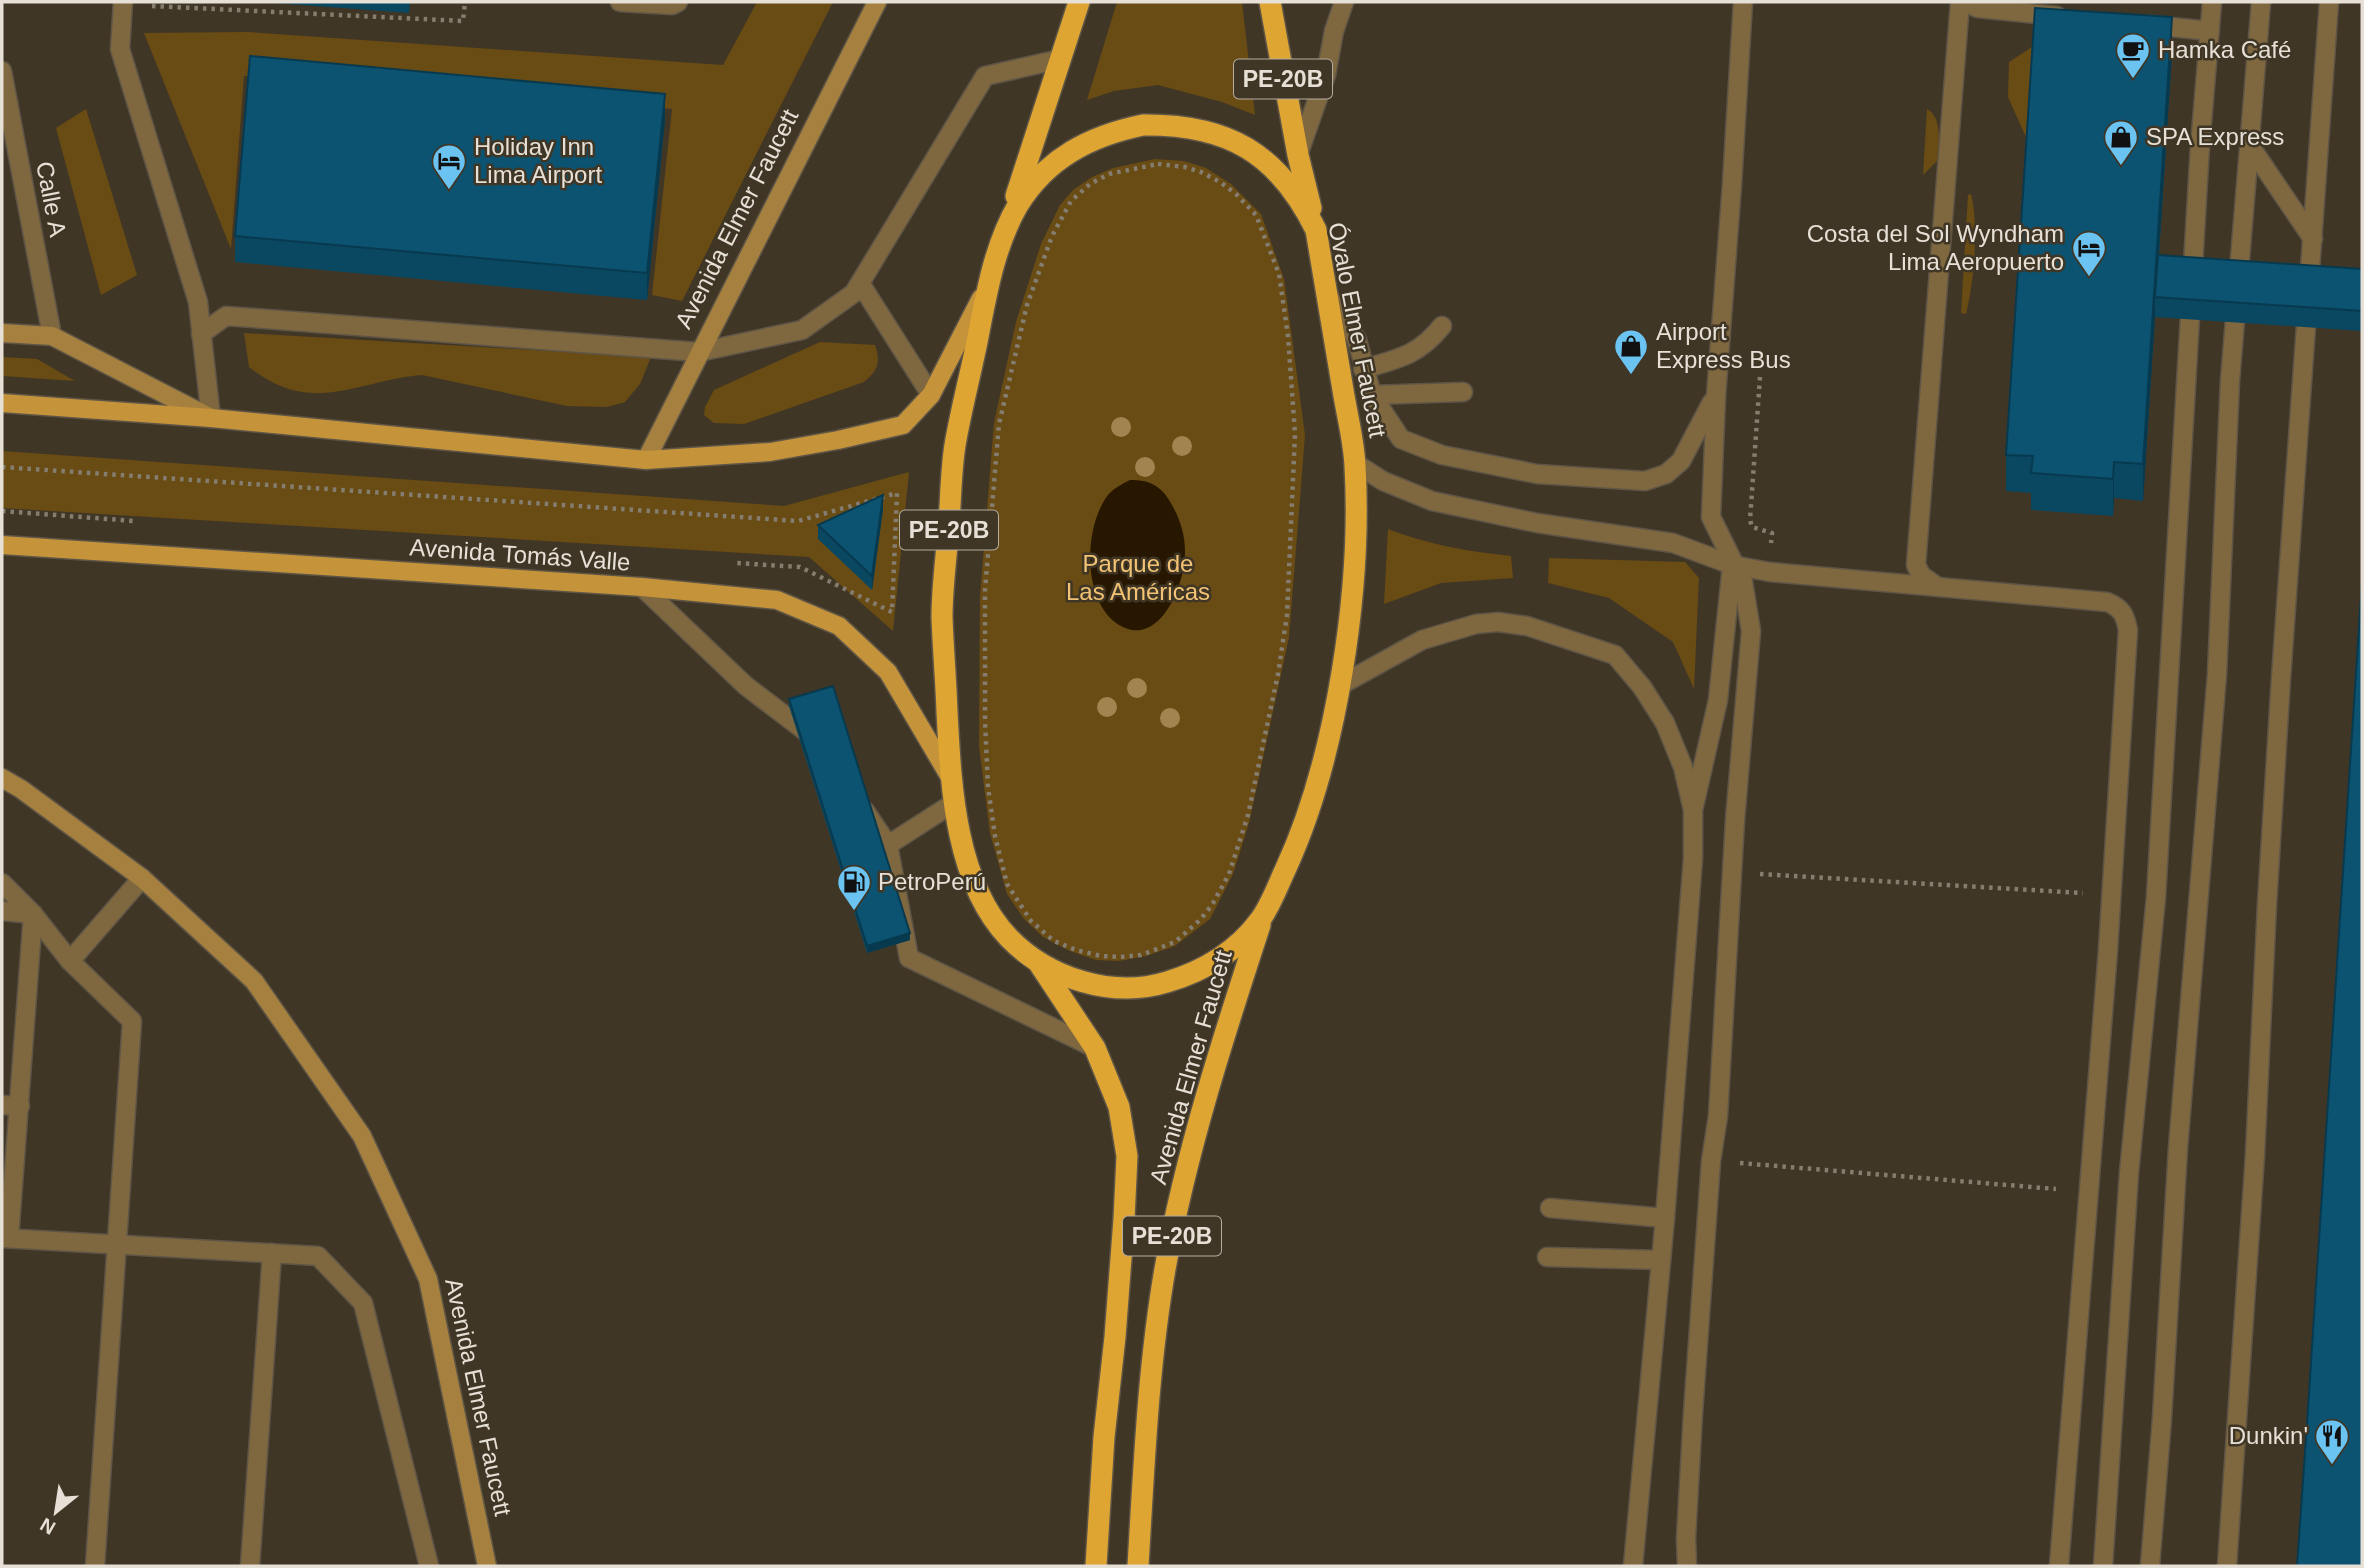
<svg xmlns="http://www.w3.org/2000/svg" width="2364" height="1568" viewBox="0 0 2364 1568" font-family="Arial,sans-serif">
	<rect width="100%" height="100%" fill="#403626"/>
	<g fill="#694b14">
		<polygon points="757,2 833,2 682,301 652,295 672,109 244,76 231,249 144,33 247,32 723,65"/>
		<polygon points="1117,2 1242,2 1255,115 1222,102 1158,85 1114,91 1087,100"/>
		<polygon points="2035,45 2029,144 2008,97 2009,62"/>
		<polygon points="86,109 137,275 101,295 56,128"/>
		<path d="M1927,109c16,9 11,34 12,50l-16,16z"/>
		<polygon points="1155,159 1184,161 1206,168 1231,184 1261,214 1284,279 1305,435 1289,637 1249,823 1233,874 1210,919 1175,946 1146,956 1119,961 1096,960 1070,951 1043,937 1024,919 1007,894 990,833 979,746 980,596 994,423 1016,322 1041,244 1060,205 1073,190 1092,177 1113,168"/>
		<path d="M1971,194c8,33 3,87 -5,120l-5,-1 7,-118z"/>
		<path d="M244,333l407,24 -11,27 -15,18 -18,5 -40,-1 -145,-31c-68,6 -110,42 -173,-8z"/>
		<path d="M820,342l55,3c6,18 3,25 -11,37l-120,42 -30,-1 -10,-8 1,-8 9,-17z"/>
		<polygon points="2,357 37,359 75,381 2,376"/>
		<polygon points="2,451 784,506 909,472 893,631 809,557 2,508"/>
		<path d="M1388,529c42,16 78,22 123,27l2,22 -72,5 -57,21z"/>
		<polygon points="1549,558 1685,562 1699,578 1694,689 1673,642 1609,598 1548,583"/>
	</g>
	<path fill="#271700" d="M1130,480c20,-1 33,7 42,25 8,14 13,30 13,46 1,32 -26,102 -69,72 -34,-25 -32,-97 -8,-128 6,-7 14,-11 22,-15z"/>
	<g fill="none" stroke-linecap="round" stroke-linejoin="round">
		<g stroke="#5e5546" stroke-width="21">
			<g id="lane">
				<polyline points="123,2 120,49 198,302 211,418"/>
				<polyline points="620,2 672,5 678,2"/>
				<polyline points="1964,2 1978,8 2057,16"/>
				<polyline points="2151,25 2210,31"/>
				<polyline points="2248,143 2313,239"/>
				<polyline points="1298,155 1326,75 1334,31 1344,2"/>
				<polyline points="860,283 931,395"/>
				<polyline points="1328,295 1357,340 1372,395 1401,439 1442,455 1537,474 1645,481 1666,474 1681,461 1712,402"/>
				<polyline points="201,334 226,316 699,352 802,330 854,293 985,76 1061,59"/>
				<path d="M1363,369c34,-10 55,-13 79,-43"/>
				<polyline points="1372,395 1463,392"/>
				<path d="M1355,463l28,18 49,20 105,22 136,20 59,22 38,7 337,30c15,6 18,13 21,28l-20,320 -49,616"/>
				<polyline points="1935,585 1921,575 1916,565 1960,2"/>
				<polyline points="642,587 746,686 813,737"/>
				<polyline points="1339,686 1422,640 1476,624 1498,622 1527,626 1615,655 1642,687 1665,723 1683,767 1693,810 1693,858 1665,1218 1633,1566"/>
				<polyline points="1694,806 1718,700 1732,565"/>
				<polyline points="865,811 888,845 909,958 1095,1048"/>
				<polyline points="888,845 955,802"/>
				<polyline points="2,883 33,914 70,961 132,1021 95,1566"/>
				<polyline points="2,911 33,914"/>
				<polyline points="70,961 142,878"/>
				<polyline points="2,1105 20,1106"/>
				<polyline points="1550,1208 1665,1218"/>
				<polyline points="2,1238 318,1256 363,1303 429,1566"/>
				<polyline points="9,1238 33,914"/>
				<polyline points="1547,1257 1661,1260"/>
				<polyline points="250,1566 272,1253"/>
				<polyline points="1687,1566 1686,1538 1693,1413 1711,1161 1718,1116 1735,820 1751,631 1743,582 1711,517 1716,396 1732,184 1743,2"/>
				<polyline points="2103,1566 2129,1173 2156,897 2200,146 2212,2"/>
				<polyline points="2150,1566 2162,1418 2178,1148 2217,674 2230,381 2261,2"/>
				<polyline points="2227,1566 2255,1155 2267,904 2281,678 2329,2"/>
			</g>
		</g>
		<g stroke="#5e5546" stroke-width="21">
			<polyline id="street" points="2,71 52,336"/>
		</g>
		<g stroke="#5e5546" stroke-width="21">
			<g id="secondary">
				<polyline points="2,333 52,336 211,418"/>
				<polyline points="646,460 877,2"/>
				<polyline points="2,778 21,789 142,878 254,981 362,1136 428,1279 487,1566"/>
			</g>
		</g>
		<g stroke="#5e5546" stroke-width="21">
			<g id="primary">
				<polyline points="2,403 211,418 646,460 770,452 838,440 903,425 931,395 981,298"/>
				<polyline points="2,545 642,587 777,600 839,626 888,672 951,779"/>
			</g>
		</g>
		<g stroke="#5e5546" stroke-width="24">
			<g id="highway">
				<polyline points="1270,2 1298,155 1311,208"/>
				<path d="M1143,125c85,-1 135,28 173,105 9,53 18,107 27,160 4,25 11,51 12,76 7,122 -18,291 -69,402 -8,17 -15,37 -26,52 -23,31 -56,51 -93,62 -55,17 -119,-4 -158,-44 -54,-56 -58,-152 -62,-226 -1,-32 -4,-64 -5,-95 0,-32 5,-64 7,-96 2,-25 2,-51 6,-76 6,-35 15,-69 22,-103 9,-46 17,-96 41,-137 29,-47 72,-69 125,-80z"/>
				<polyline points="1016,196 1079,2"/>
				<polyline points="1040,965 1095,1048 1119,1107 1127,1156 1124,1219 1115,1337 1104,1437 1096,1566"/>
				<path d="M1138,1566c6,-99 10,-199 27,-297 21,-117 58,-231 95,-344"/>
			</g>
		</g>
		<g stroke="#857d6f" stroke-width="4.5" stroke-dasharray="3.5 5" stroke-linecap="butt">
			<polyline points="152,6 463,21 465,2"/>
			<polygon points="1158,164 1185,167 1201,172 1220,182 1236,194 1256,215 1279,274 1288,336 1295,434 1287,615 1278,674 1248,815 1229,874 1212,905 1200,920 1175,942 1141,955 1120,957 1101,956 1076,950 1054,941 1031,921 1007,884 995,836 988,787 985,721 985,590 999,424 1027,305 1052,236 1071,201 1090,184 1109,174"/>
			<polyline points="1760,377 1750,520 1752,527 1772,533 1771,543"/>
			<polyline points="2,467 798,521 897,493 892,612 800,567 736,563"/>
			<polyline points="2,511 134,521"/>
			<polyline points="1760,874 2083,893"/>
			<polyline points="1740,1163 2056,1189"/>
		</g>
		<use href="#lane" stroke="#7f673f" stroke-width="18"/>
		<use href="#street" stroke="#7f673f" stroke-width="18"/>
		<use href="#secondary" stroke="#a6803e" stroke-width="18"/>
		<use href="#primary" stroke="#c4933a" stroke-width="18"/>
		<use href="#highway" stroke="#dfa532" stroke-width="21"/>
	</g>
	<g fill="#a28451">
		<circle cx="1121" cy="427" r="10"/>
		<circle cx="1182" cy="446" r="10"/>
		<circle cx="1145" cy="467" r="10"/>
		<circle cx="1137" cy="688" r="10"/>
		<circle cx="1107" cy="707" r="10"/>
		<circle cx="1170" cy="718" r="10"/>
	</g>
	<g fill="#0a4761">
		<polygon points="261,2 410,2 409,13"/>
		<polygon points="2172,54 2159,255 2362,269 2362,331 2155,317 2143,501 2114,498 2113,516 2031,510 2031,493 2006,491 2006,455"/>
		<polygon points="665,120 647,300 235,262 235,236"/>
		<polygon points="883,509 872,590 818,539 818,525"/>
		<polygon points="789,699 910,940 867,953 789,706"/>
	</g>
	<g fill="#083a4f">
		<polygon points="2172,17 2172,54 2156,297 2155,297 2155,317 2143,501 2143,464"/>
		<polygon points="665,94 665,120 647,300 647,273"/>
		<polygon points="2114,462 2114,498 2113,516 2113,479"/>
		<polygon points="883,495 883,509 872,590 872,576"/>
		<polygon points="910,933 910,940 867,953 867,946"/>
	</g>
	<g fill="#0c5371" stroke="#083a4f" stroke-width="2">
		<polygon points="2035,8 2172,17 2143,464 2114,462 2113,479 2031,473 2033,456 2006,455"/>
		<polygon points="250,56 665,94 647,273 235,236"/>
		<polygon points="2158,255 2362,269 2362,311 2155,297"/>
		<polygon points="883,495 872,576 818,525"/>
		<polygon points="2362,581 2362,1566 2297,1566 2307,1424"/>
		<polygon points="833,686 910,933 867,946 789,699"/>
	</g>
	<defs>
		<g id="cafe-pin" transform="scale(1.75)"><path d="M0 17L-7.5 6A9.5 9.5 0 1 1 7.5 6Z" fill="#6ac3f1" stroke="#403626"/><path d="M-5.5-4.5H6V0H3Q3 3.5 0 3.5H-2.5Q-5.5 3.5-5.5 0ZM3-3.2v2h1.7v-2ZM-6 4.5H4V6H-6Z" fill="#111"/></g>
		<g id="shop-pin" transform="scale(1.75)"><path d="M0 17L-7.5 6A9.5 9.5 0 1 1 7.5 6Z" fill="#6ac3f1" stroke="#403626"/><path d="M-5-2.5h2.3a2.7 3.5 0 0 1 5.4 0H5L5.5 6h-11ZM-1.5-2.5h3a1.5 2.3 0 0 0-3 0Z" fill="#111"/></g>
		<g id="hotel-pin" transform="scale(1.75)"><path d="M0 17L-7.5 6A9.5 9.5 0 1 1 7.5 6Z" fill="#6ac3f1" stroke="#403626"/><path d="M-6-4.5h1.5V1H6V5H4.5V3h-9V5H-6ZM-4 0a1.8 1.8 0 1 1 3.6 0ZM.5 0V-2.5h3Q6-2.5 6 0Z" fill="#111"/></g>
		<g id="fuel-pin" transform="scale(1.75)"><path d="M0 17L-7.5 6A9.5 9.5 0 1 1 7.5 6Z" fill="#6ac3f1" stroke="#403626"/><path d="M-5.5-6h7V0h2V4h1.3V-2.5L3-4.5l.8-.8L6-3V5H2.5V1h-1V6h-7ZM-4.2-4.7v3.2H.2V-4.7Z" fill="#111"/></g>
		<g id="restaurant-pin" transform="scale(1.75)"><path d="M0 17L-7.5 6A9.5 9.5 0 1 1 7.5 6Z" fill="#6ac3f1" stroke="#403626"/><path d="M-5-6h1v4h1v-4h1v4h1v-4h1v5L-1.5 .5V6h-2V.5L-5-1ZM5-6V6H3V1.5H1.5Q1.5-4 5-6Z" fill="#111"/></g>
	</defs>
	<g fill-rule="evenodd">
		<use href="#cafe-pin" x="2133" y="50"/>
		<use href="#shop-pin" x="2121" y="137"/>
		<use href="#hotel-pin" x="449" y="161"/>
		<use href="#hotel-pin" x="2089" y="248"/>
		<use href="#shop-pin" x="1631" y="346"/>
		<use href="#fuel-pin" x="854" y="882"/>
		<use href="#restaurant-pin" x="2332" y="1436"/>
	</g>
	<g text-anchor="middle" stroke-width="5" stroke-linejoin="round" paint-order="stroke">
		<g fill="#403626" stroke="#b4ada1" stroke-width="2">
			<rect x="1234" y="59.5" width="98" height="39" rx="5"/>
			<rect x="900" y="510.5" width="98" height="39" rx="5"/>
			<rect x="1123" y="1216.5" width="98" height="39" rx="5"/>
		</g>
		<g font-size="23" font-weight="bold" fill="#e6e0d6">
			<text x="1283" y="87">PE-20B</text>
			<text x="949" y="538">PE-20B</text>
			<text x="1172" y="1244">PE-20B</text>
		</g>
		<g font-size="24" fill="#e6e0d6" stroke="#403626" text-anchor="start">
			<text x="2158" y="58">Hamka Café</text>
			<text x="2146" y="145">SPA Express</text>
			<text x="474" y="155">Holiday Inn<tspan x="474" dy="28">Lima Airport</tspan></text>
			<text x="2064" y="242" text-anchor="end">Costa del Sol Wyndham<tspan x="2064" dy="28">Lima Aeropuerto</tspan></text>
			<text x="1656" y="340">Airport<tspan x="1656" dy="28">Express Bus</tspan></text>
			<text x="878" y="890">PetroPerú</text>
			<text x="2308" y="1444" text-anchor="end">Dunkin'</text>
		</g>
		<g font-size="24" fill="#e6e0d6" stroke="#403626">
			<text transform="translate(51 199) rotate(79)" y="8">Calle A</text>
			<text transform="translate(737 219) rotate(-63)" y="8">Avenida Elmer Faucett</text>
			<text transform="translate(1357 330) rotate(79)" y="8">Óvalo Elmer Faucett</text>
			<text transform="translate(520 555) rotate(4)" y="8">Avenida Tomás Valle</text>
			<text transform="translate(1191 1067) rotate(-74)" y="8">Avenida Elmer Faucett</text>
			<text transform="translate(478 1397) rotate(78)" y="8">Avenida Elmer Faucett</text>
		</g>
		<g font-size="24" fill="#f2c374" stroke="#403626">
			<text x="1138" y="572">Parque de<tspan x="1138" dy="28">Las Américas</tspan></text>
		</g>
	</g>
	<rect width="2364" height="1568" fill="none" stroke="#e6e0d6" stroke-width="7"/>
	<g transform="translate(56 1512) rotate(210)" stroke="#403626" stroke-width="5" paint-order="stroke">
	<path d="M0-5L12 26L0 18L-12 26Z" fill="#e6e0d6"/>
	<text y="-10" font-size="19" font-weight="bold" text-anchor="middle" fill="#e6e0d6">N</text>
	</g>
</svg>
